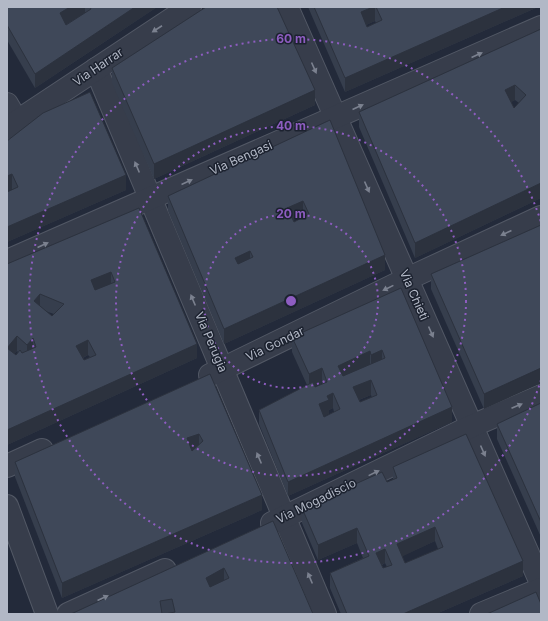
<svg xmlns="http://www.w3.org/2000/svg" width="548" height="621" viewBox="0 0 548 621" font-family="Inter,sans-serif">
	<rect width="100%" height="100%" fill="#232a3a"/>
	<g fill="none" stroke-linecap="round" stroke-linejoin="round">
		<g stroke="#525865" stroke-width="24">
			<g id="minor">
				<polyline points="287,7 541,583"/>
				<polyline points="96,69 325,614"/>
				<polyline points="7,104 17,121"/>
				<polyline points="7,128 190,7"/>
				<polyline points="7,261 541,27"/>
				<polyline points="210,375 407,279 541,217"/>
				<polyline points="7,466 42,450"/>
				<polyline points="7,506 47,614"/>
				<polyline points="272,523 472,426 541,396"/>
				<polyline points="68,614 165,570"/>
				<polyline points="481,614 541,589"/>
			</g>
		</g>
		<use href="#minor" stroke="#373d4b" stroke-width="22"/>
	</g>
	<g fill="#363e4d" fill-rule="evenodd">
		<polygon points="7,7 157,7 35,88 7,40"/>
		<path d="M308,7h230l-193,85zM375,21l1,2 -9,4 -1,-2z"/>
		<path d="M541,29v169l-126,60 -56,-131v-15zM515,100l4,3 -5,5 -3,-6z"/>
		<polygon points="112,68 315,105 154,179 112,83"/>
		<path d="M330,120l55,150 -161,74 -56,-133v-15zM303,216v1l-9,5 -1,-2z"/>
		<polygon points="7,141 126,190 7,242 7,192 12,190 12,189 7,191"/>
		<path d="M139,208l58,150 -190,87v-181zM46,311l2,1 6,2 -2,2zM17,351l1,1 -2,3 -2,-1zM88,355l2,2 -6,3 -1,-2z"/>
		<polygon points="541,225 484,409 431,289 431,274"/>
		<path d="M401,288l51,134 -164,74 -29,-72v-14l48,-25 -15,-33v-15zM322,383v1l-7,3v-1zM371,395l1,3 -12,4 -1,-2zM333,408l1,4 -10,5 5,-7z"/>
		<polygon points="210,374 262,510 62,598 15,477 15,462"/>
		<polygon points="541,403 541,537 497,439 497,424"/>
		<path d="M393,467l130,109 -87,38h-95l-11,-26v-15l33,-15 -6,-15 -39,17 -16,-37v-15l85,-26 6,-2zM435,541l3,8 -33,14 -3,-7zM385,563l2,4 -4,1 -1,-3z"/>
		<polygon points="273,521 313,614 71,614"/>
	</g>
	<g fill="#2c323e">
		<polygon points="70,7 85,7 85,13 60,28 60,13"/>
		<polygon points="135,7 157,7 35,88 35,74"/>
		<polygon points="373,7 375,7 375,21 361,27 361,12"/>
		<polygon points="505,7 538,7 345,92 345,78"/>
		<polygon points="515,85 515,100 505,105 505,90"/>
		<polygon points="315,90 315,105 154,179 154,164"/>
		<polygon points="12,174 12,189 7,191 7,176"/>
		<polygon points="126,175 126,190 7,242 7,227"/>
		<polygon points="541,183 541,198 415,258 415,243"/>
		<polygon points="303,201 303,216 287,223 287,208"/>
		<polygon points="250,251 250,266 235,273 235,258"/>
		<polygon points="385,255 385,270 224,344 224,329"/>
		<polygon points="111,272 111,287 91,295 91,280"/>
		<polygon points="40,294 40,308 34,301"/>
		<polygon points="17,336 17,351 7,363 7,348"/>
		<polygon points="33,338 33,353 27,359 27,345"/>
		<polygon points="88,340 88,355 76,361 76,346"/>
		<polygon points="197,344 197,358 7,445 7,430"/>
		<polygon points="382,350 382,364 371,369 371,355"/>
		<polygon points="370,351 370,365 338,380 338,366"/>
		<polygon points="322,368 322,383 309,389 309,374"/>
		<polygon points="541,368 541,383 484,409 484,394"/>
		<polygon points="371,380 371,395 353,402 353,387"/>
		<polygon points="333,393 333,408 329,410 329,414 319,419 319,404 327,396"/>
		<polygon points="452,407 452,422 288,496 288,482"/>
		<polygon points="199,434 199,448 187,453 187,438"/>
		<polygon points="262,495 262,510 62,598 62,583"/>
		<polygon points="435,527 435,541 397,559 397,544"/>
		<polygon points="357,528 357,543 318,560 318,545"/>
		<polygon points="385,549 385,563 376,567 376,553"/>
		<polygon points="523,561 523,576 436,614 403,614"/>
		<polygon points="224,568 224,583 206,593 206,578"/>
	</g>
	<g fill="#3f4859" stroke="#2c323e" fill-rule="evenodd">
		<polygon points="7,7 70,7 60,13 66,25 91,9 90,7 135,7 35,74 7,25"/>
		<polygon points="206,7 277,7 315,90 154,164 112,68"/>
		<polygon points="314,7 373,7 361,12 367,27 382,20 376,7 505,7 345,78"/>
		<path d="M541,29v154l-126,60 -56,-131zM515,85l11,10 -12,13 -9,-18z"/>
		<polygon points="90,92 126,175 7,227 7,192 18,187 12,174 7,176 7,141 43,113"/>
		<path d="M330,120l55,135 -161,74 -56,-133zM303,201l6,13 -15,8 -7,-14zM250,251l3,6 -15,7 -3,-6z"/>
		<path d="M139,208l58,136 -190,86v-166zM111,272l4,10 -20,8 -4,-10zM40,294l24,10 -12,12 -18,-15zM17,336l10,9 6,-7 3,9 -14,6 -2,-3 -4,5 -9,-7zM88,340l8,15 -12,5 -8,-14z"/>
		<polygon points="541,225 541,368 484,394 431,274"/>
		<path d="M401,288l51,119 -164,75 -29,-72 54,-28 2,5 12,-5 -5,-14 -13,6 -17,-37zM382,350l3,8 -42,18 -5,-10 32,-15 1,4zM371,380l6,15 -17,7 -7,-15zM333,393l7,16 -16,8 -5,-13 10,-4 -2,-4z"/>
		<path d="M210,374l52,121 -200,88 -47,-121zM199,434l4,7 -11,10 -5,-13z"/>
		<polygon points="541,403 541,522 497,424"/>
		<path d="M466,434l57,127 -120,53h-56l-17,-41 39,-17 -12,-28 -39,17 -16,-37 80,-36 5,10 10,-4 -4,-11zM435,527l8,20 -38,16 -8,-19zM385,549l7,16 -9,3 -7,-15z"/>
		<path d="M273,521l40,93h-148l10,-2 -3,-13 -12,2 2,13h-91zM224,568l5,10 -19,9 -4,-9z"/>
		<polygon points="536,592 541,604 541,614 487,614"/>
	</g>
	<defs><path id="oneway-solid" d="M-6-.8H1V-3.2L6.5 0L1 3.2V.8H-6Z"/></defs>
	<g fill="#7b818f">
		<use href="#oneway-solid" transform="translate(157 29) rotate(147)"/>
		<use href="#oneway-solid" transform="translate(477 55) rotate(-24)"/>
		<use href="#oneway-solid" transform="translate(314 68) rotate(66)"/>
		<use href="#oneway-solid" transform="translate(358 107) rotate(-24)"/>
		<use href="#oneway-solid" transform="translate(137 167) rotate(-113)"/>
		<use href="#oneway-solid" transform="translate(187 182) rotate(-24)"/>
		<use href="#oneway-solid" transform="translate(367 187) rotate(66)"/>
		<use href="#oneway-solid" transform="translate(506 233) rotate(155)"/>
		<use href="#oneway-solid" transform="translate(43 245) rotate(-24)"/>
		<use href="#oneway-solid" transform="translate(388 288) rotate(154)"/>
		<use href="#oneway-solid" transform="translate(193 300) rotate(-113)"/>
		<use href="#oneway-solid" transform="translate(431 332) rotate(66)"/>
		<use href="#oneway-solid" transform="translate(517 406) rotate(-23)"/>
		<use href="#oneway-solid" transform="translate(483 451) rotate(66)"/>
		<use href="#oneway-solid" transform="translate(259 458) rotate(-113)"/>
		<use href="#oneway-solid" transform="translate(374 473) rotate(-26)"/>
		<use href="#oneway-solid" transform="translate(310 578) rotate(-113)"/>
		<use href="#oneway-solid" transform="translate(103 598) rotate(-24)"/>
	</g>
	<g fill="none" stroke="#8e5dc1" stroke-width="2" stroke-dasharray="2 4">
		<circle cx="291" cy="301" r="87"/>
		<circle cx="291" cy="301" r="175"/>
		<path d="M541 380A262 262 0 1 1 541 222"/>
	</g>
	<g text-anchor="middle" stroke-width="3" stroke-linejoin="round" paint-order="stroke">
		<g font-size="12" fill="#b2b8c6" stroke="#1c222f">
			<text transform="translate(98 67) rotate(-34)" y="4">Via Harrar</text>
			<text transform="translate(241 158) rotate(-24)" y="4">Via Bengasi</text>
			<text transform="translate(414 295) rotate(66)" y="4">Via Chieti</text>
			<text transform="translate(211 342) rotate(67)" y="4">Via Perugia</text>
			<text transform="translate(275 344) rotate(-26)" y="4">Via Gondar</text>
			<text transform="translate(316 501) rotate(-26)" y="4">Via Mogadiscio</text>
		</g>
	</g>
	<circle cx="291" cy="301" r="6" fill="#8e5dc1" stroke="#1c222f" stroke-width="2"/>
	<g font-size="12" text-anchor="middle" font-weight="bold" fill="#8e5dc1" stroke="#1c222f" stroke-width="3" stroke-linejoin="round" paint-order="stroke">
		<text x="291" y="43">60 m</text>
		<text x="291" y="130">40 m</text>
		<text x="291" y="218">20 m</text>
	</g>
	<rect width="548" height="621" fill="none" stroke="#b2b8c6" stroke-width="16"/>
</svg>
